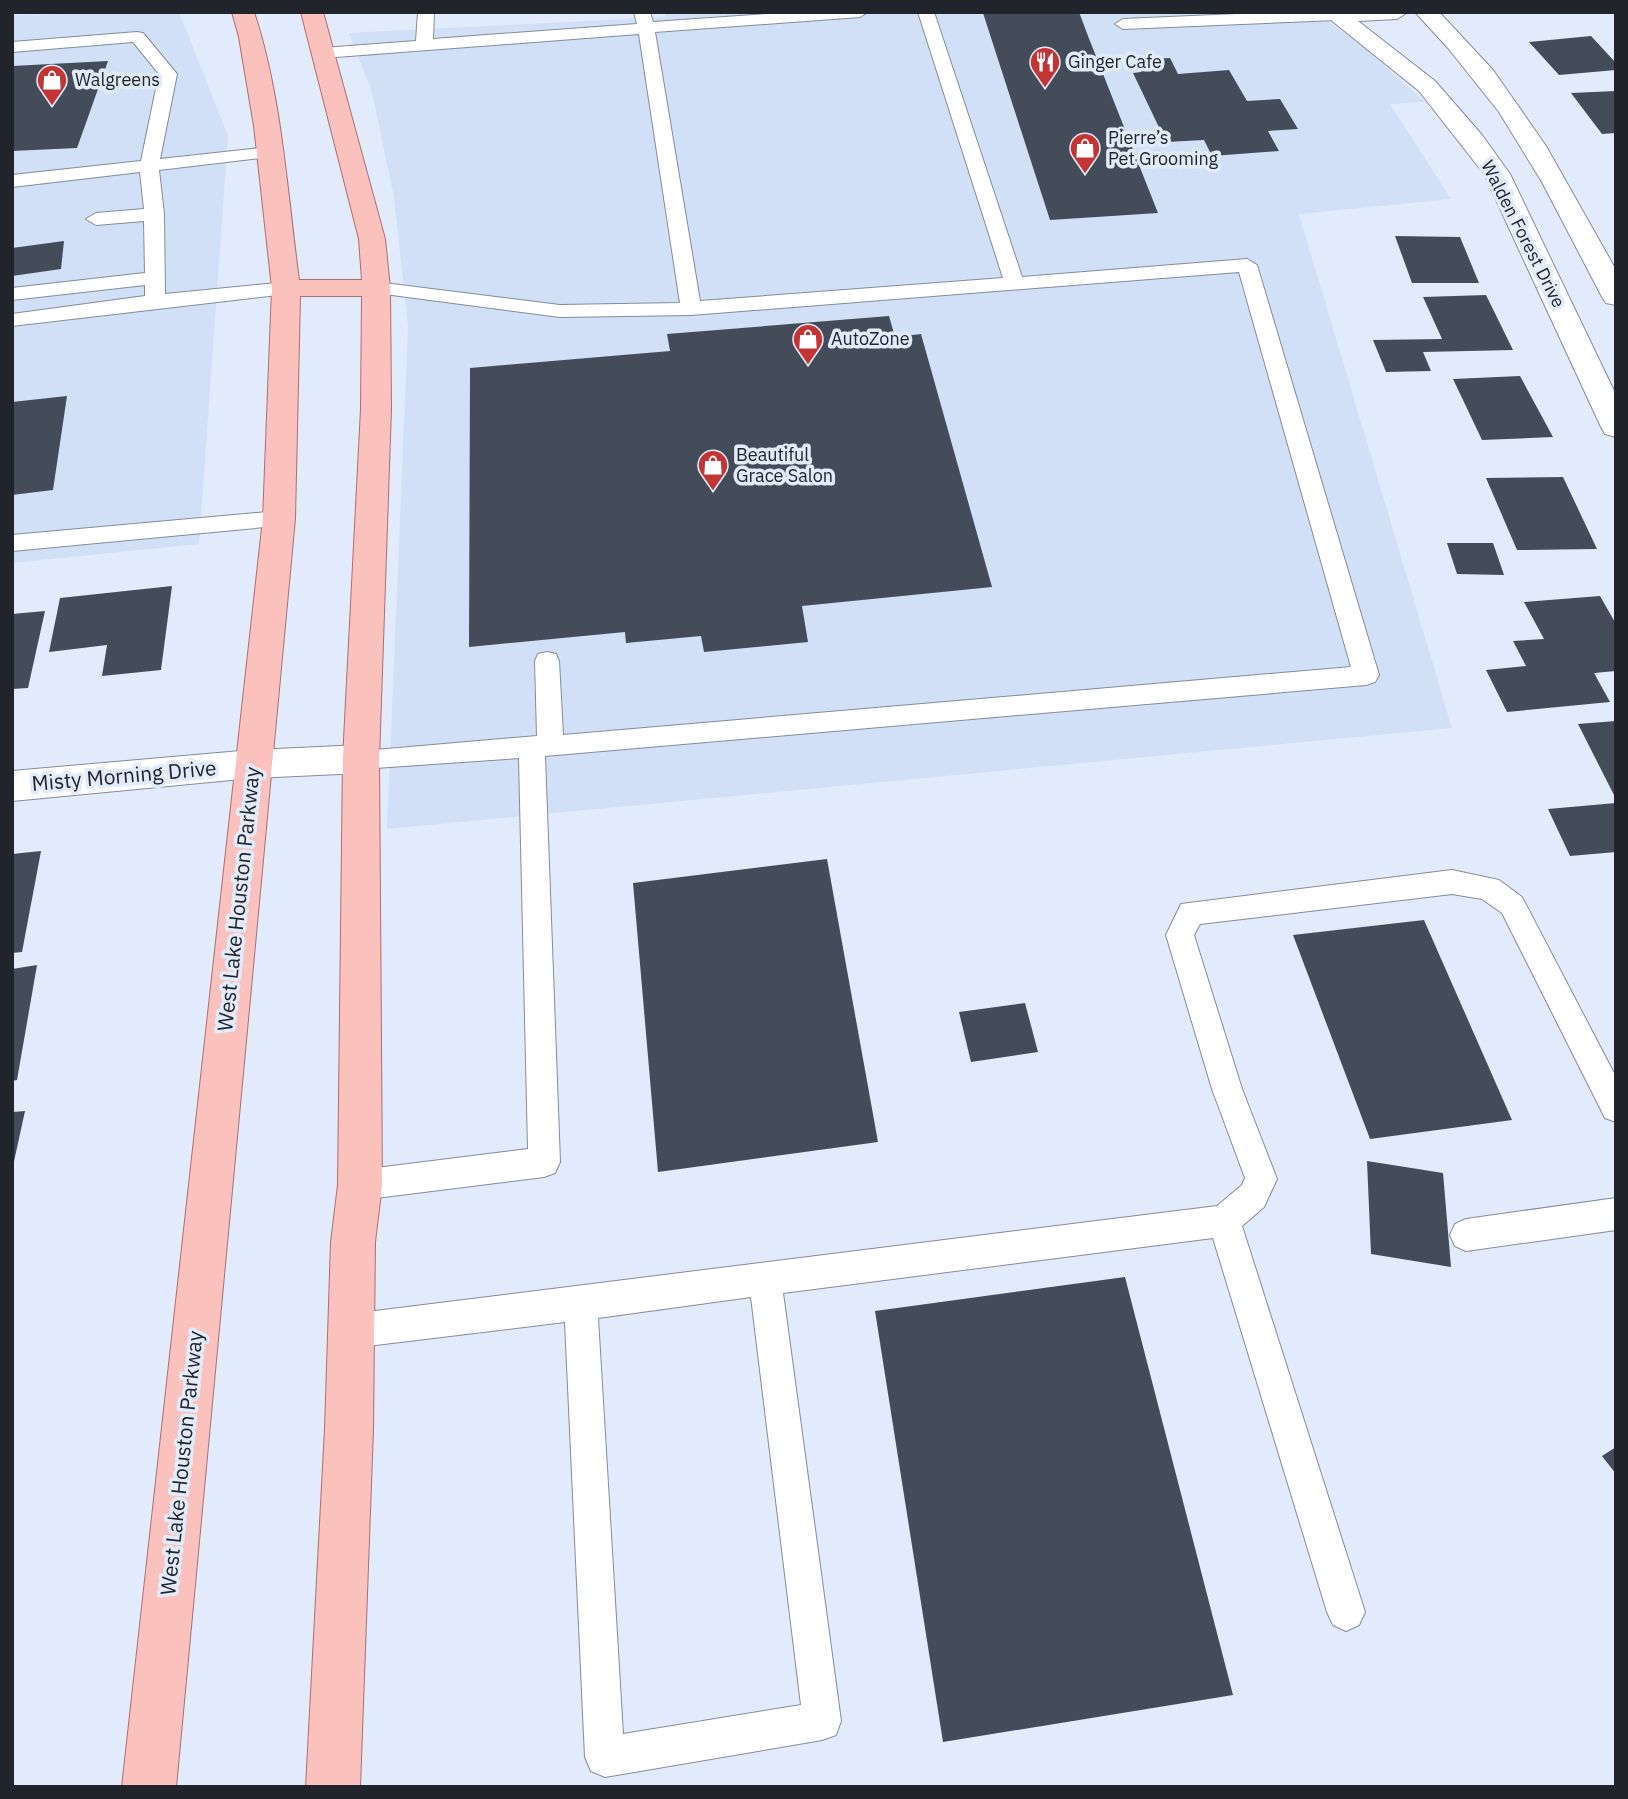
<svg xmlns="http://www.w3.org/2000/svg" width="1628" height="1799" viewBox="0 0 1628 1799" font-family="'IBM Plex Sans',sans-serif">
	<rect width="100%" height="100%" fill="#e2ebfc"/>
	<g fill="#d2e0f7">
		<polygon points="179,12 228,136 199,544 12,563 12,15"/>
		<polygon points="665,12 1315,12 1365,48 1425,102 1390,104 1451,199 1299,214 1452,728 387,829 408,326 394,198 372,92 349,33 665,17"/>
	</g>
	<g fill="#444c5a">
		<polygon points="1079,12 1088,36 1158,213 1050,220 983,13"/>
		<polygon points="1591,36 1616,63 1616,70 1559,75 1529,42"/>
		<polygon points="1170,58 1178,74 1229,70 1247,101 1280,99 1298,129 1268,131 1279,151 1212,156 1204,140 1166,142 1133,73 1141,72 1136,60"/>
		<polygon points="108,61 77,148 12,151 12,66"/>
		<polygon points="1616,91 1616,133 1602,134 1571,93"/>
		<polygon points="1395,236 1460,237 1479,283 1412,283"/>
		<polygon points="64,241 61,269 12,276 12,248"/>
		<polygon points="1486,295 1513,350 1423,352 1431,371 1386,372 1373,340 1442,339 1423,297"/>
		<polygon points="889,316 895,337 921,334 992,587 802,606 808,642 704,652 701,636 626,643 625,632 469,647 470,368 670,351 667,334"/>
		<polygon points="1520,376 1553,437 1482,440 1453,379"/>
		<polygon points="67,396 53,490 12,495 12,402"/>
		<polygon points="1563,477 1597,549 1517,550 1486,478"/>
		<polygon points="1447,543 1493,543 1504,575 1457,574"/>
		<polygon points="172,586 161,670 102,676 107,645 49,652 60,598"/>
		<polygon points="1600,596 1616,624 1616,671 1594,673 1610,702 1507,712 1486,670 1526,666 1513,641 1544,639 1524,602"/>
		<polygon points="45,611 28,688 12,689 12,614"/>
		<polygon points="1616,721 1616,799 1578,724"/>
		<polygon points="1616,803 1616,852 1570,856 1548,809"/>
		<polygon points="41,851 22,952 12,953 12,854"/>
		<polygon points="827,859 878,1142 658,1172 633,883"/>
		<polygon points="1424,920 1512,1120 1370,1139 1293,935"/>
		<polygon points="37,965 17,1080 12,1081 12,969"/>
		<polygon points="1025,1003 1038,1052 971,1062 959,1012"/>
		<polygon points="25,1111 13,1166 12,1166 12,1112"/>
		<polygon points="1367,1161 1443,1173 1451,1267 1371,1254"/>
		<polygon points="1125,1277 1233,1695 943,1742 875,1311"/>
		<polygon points="1616,1447 1616,1474 1602,1456"/>
	</g>
	<g fill="none" stroke-linecap="round" stroke-linejoin="round">
		<g stroke="#838c9b" stroke-width="2">
			<g id="lane">
				<polygon points="418,12 434,12 433,39 637,24 634,12 650,12 653,22 794,12 868,12 860,17 655,32 700,301 1003,278 918,12 934,12 1022,277 1247,259 1257,265 1379,675 1375,682 1366,685 545,756 560,1162 555,1173 544,1177 360,1200 349,1196 344,1185 349,1174 360,1170 528,1149 519,758 361,769 352,766 348,759 352,752 537,736 535,661 538,654 547,652 556,654 559,661 563,735 1351,667 1239,272 691,315 560,317 369,292 366,288 369,284 376,282 560,305 680,303 639,34 323,58 314,53 323,48 416,41"/>
				<polygon points="1284,12 1342,12 1344,15 1336,20 1123,29 1115,24 1123,19"/>
				<polygon points="137,32 143,33 177,74 160,159 269,147 278,152 269,157 159,170 164,214 165,294 286,282 296,288 286,294 12,326 12,314 145,296 145,285 12,300 12,288 145,273 144,221 96,225 86,219 96,213 144,209 140,172 12,187 12,175 141,161 159,74 133,42 12,52 12,42"/>
				<polygon points="279,511 287,513 291,519 287,525 12,551 12,535"/>
				<path d="M1452,870l47,10 23,17 94,180v45l-11,-4 -103,-205 -20,-14 -30,-5 -252,30 -6,11 48,154 35,90 -13,28 -22,19 123,386 -6,13 -13,6 -13,-6 -6,-13 -114,-374 -430,55 58,428 -5,14 -14,5 -217,37 -14,-6 -6,-14 -20,-435 -214,26 -12,-5 -5,-12 5,-12 12,-5 866,-108 25,-21 3,-7 -33,-89 -46,-154 15,-31zM751,1297l50,408 -178,29 -25,-416z"/>
				<polygon points="1616,1198 1616,1230 1466,1251 1455,1246 1450,1235 1455,1224 1466,1219"/>
			</g>
		</g>
		<g stroke="#838c9b" stroke-width="2">
			<g id="street">
				<polygon points="1321,12 1408,12 1397,19 1358,21 1435,81 1482,135 1510,174 1616,395 1616,437 1605,434 1601,427 1484,174 1419,91"/>
				<polygon points="1415,12 1439,12 1493,70 1546,146 1616,270 1616,305 1606,303 1602,297 1542,182 1499,112 1448,48"/>
				<polygon points="361,745 374,749 379,759 374,769 361,773 252,778 12,801 12,771 252,750"/>
			</g>
		</g>
		<g stroke="#ad6f6c" stroke-width="2">
			<path id="primary" d="M232,12h22c28,85 33,179 45,268h63l-3,-41 -58,-227h22l62,227 5,49 1,121 -12,350 3,426 -7,57 -2,187 -13,358h-54l19,-358 6,-187 7,-57 5,-426 18,-350 1,-113h-62l-5,223 -119,1268h-54l141,-1268 9,-231 -18,-162 -15,-89z"/>
		</g>
		<use href="#lane" fill="#fff" fill-rule="evenodd"/>
		<use href="#street" fill="#fff" fill-rule="evenodd"/>
		<use href="#primary" fill="#fbc1bc" fill-rule="evenodd"/>
	</g>
	<defs>
		<g id="restaurant-pin" transform="scale(1.575)"><path d="M0 17L-7.5 6A9.5 9.5 0 1 1 7.5 6Z" fill="#c33434" stroke="#e2ebfc"/><path d="M-5-6h1v4h1v-4h1v4h1v-4h1v5L-1.5 .5V6h-2V.5L-5-1ZM5-6V6H3V1.5H1.5Q1.5-4 5-6Z" fill="#fff"/></g>
		<g id="shop-pin" transform="scale(1.575)"><path d="M0 17L-7.5 6A9.5 9.5 0 1 1 7.5 6Z" fill="#c33434" stroke="#e2ebfc"/><path d="M-5-2.5h2.3a2.7 3.5 0 0 1 5.4 0H5L5.5 6h-11ZM-1.5-2.5h3a1.5 2.3 0 0 0-3 0Z" fill="#fff"/></g>
	</defs>
	<g fill-rule="evenodd">
		<use href="#restaurant-pin" x="1045" y="62"/>
		<use href="#shop-pin" x="52" y="80"/>
		<use href="#shop-pin" x="1085" y="148"/>
		<use href="#shop-pin" x="808" y="339"/>
		<use href="#shop-pin" x="713" y="465"/>
	</g>
	<g text-anchor="middle" stroke-width="7" stroke-linejoin="round" paint-order="stroke">
		<g font-size="18" fill="#21252b" stroke="#e2ebfc" text-anchor="start">
			<text x="1068" y="68">Ginger Cafe</text>
			<text x="75" y="86">Walgreens</text>
			<text x="1108" y="144">Pierre’s<tspan x="1108" dy="21">Pet Grooming</tspan></text>
			<text x="831" y="345">AutoZone</text>
			<text x="736" y="461">Beautiful<tspan x="736" dy="21">Grace Salon</tspan></text>
		</g>
		<g font-size="18" fill="#21252b" stroke="#e2ebfc">
			<text transform="translate(1523 234) rotate(63)" y="6">Walden Forest Drive</text>
		</g>
		<g font-size="21" fill="#21252b" stroke="#e2ebfc">
			<text transform="translate(124 776) rotate(-5)" y="7">Misty Morning Drive</text>
			<text transform="translate(239 899) rotate(-84)" y="7">West Lake Houston Parkway</text>
			<text transform="translate(182 1463) rotate(-84)" y="7">West Lake Houston Parkway</text>
		</g>
	</g>
	<rect width="1628" height="1799" fill="none" stroke="#21252b" stroke-width="28"/>
</svg>
